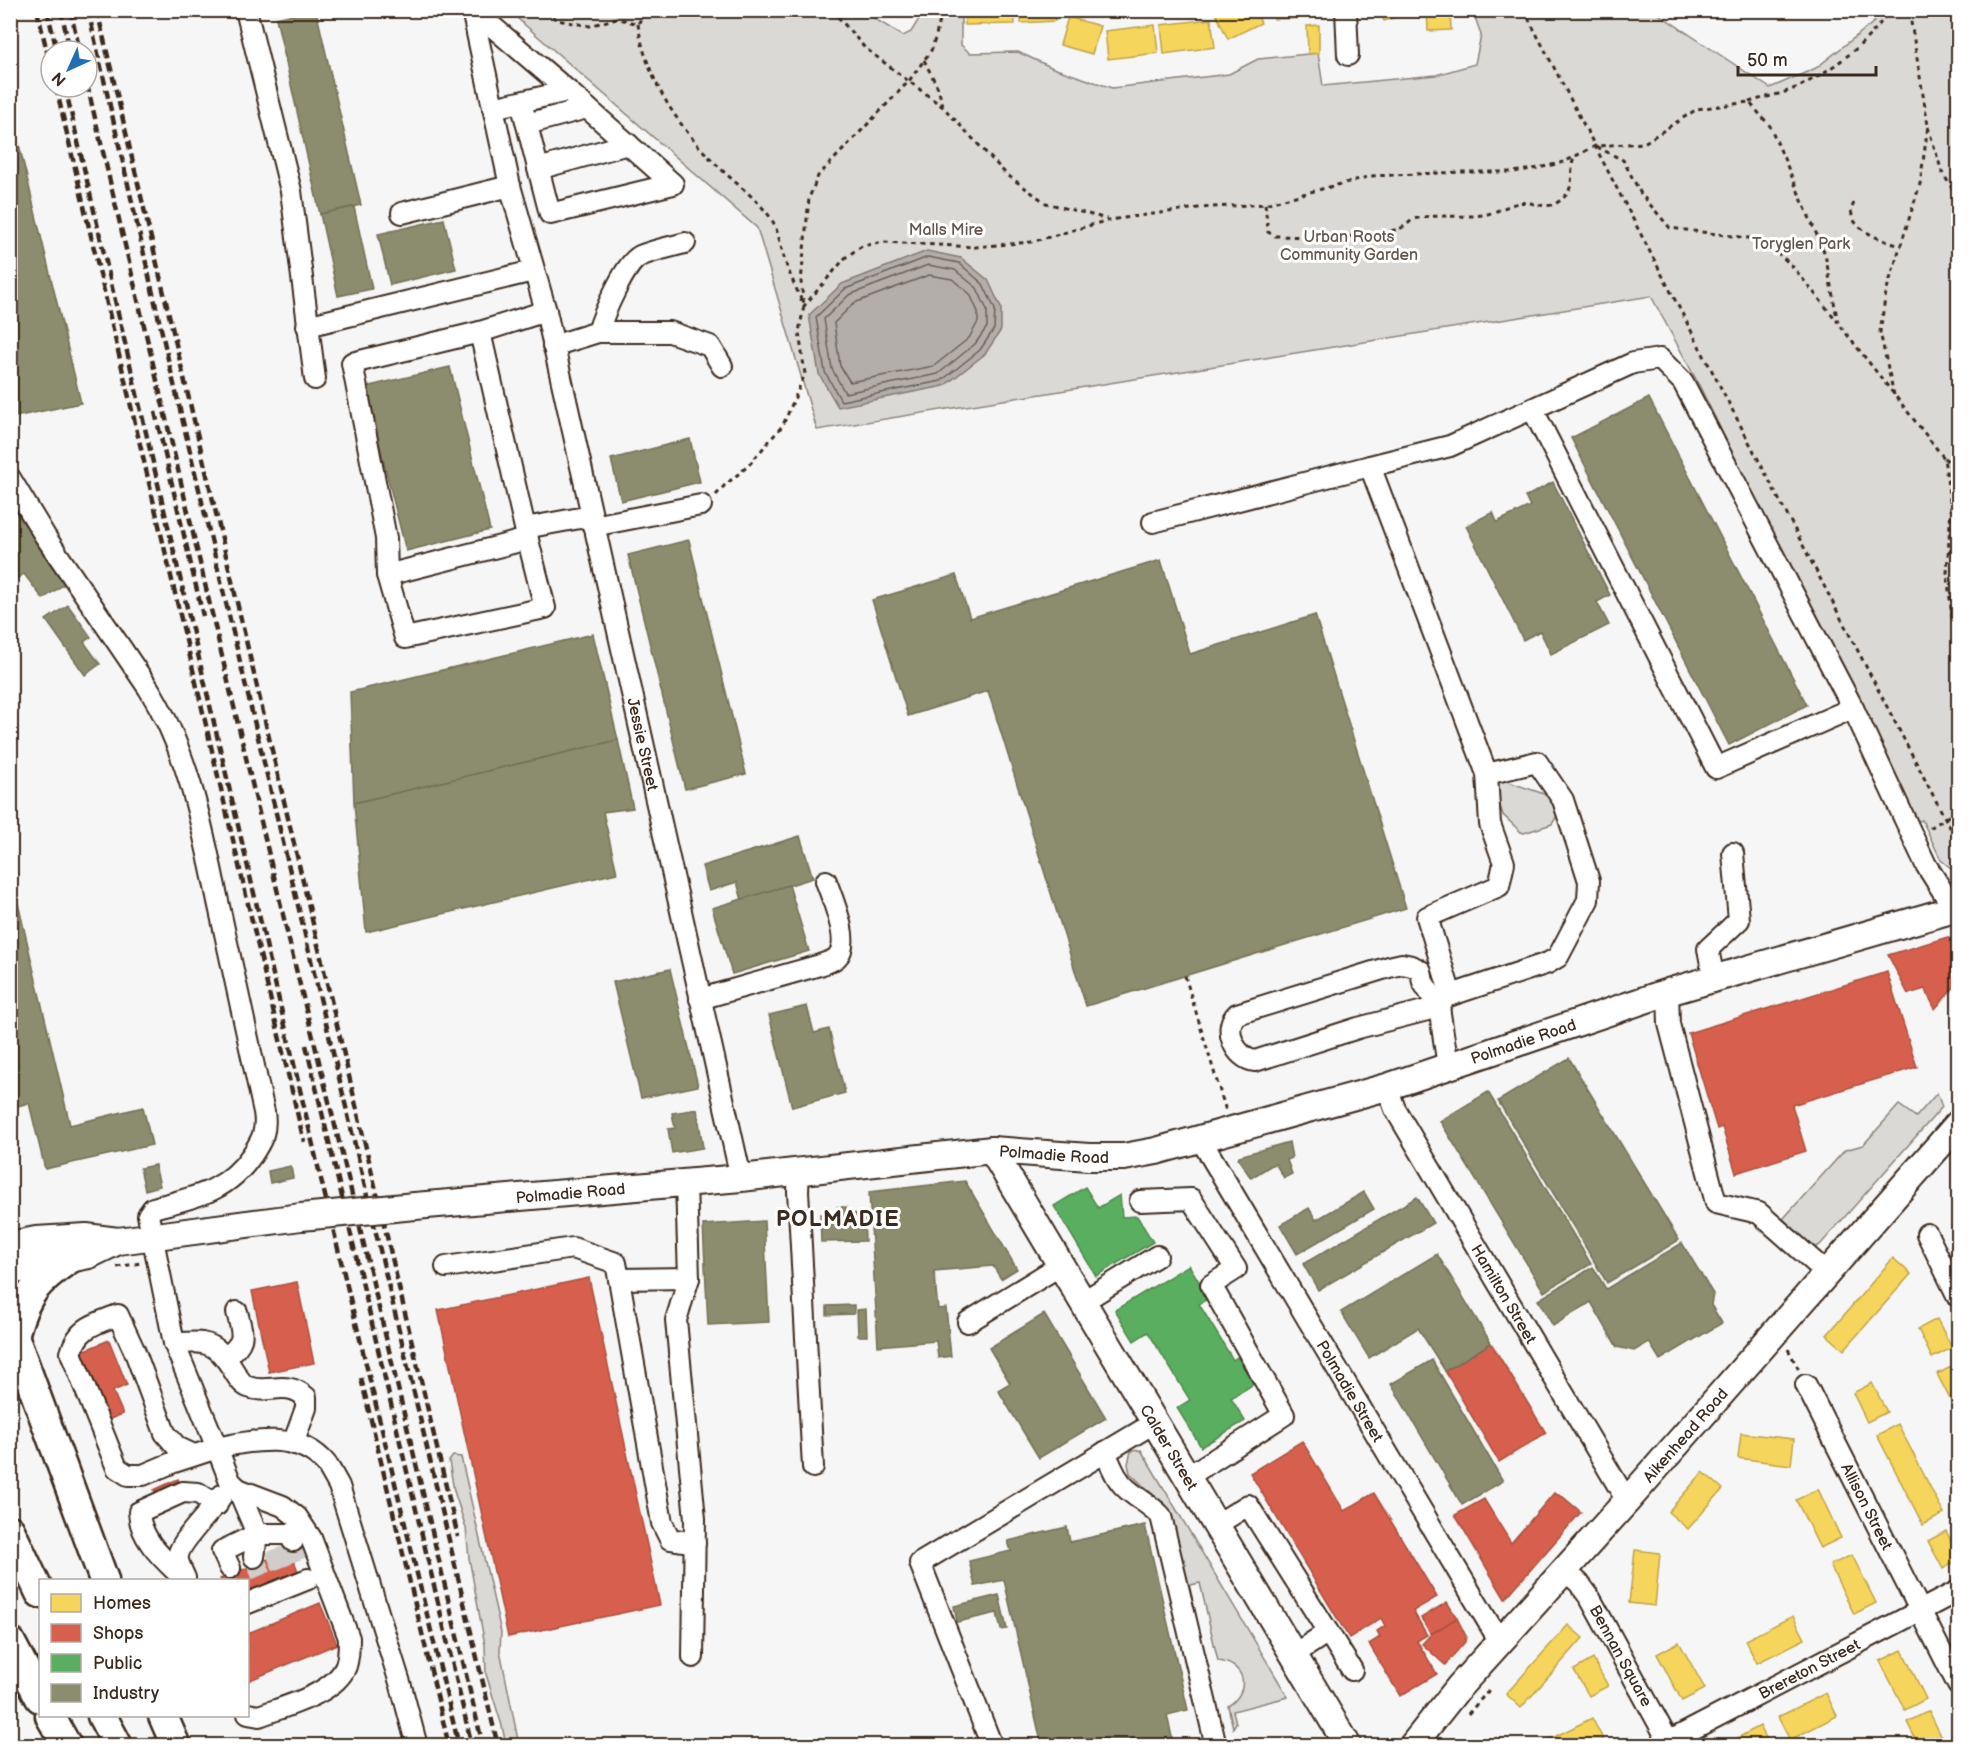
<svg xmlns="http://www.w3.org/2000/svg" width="1969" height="1756" viewBox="0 0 1969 1756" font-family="'Balsamiq Sans',sans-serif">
	<rect width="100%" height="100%" fill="#f7f6f6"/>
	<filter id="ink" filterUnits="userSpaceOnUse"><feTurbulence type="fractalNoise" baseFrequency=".0167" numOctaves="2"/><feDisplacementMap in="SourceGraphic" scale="12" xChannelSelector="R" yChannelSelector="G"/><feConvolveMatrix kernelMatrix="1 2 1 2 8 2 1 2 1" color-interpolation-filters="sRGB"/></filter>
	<g filter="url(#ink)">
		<g fill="#dbd9d6" stroke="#8b827a" stroke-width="1.5">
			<polygon points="509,11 862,11 903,36 911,32 924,11 961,11 961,45 970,53 1018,52 1053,68 1112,88 1229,74 1258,59 1318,53 1323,86 1436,75 1475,64 1481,35 1473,11 1654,11 1770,88 1816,68 1874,22 1879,11 1958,11 1958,874 1941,860 1922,820 1915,822 1697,381 1651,296 817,430 757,228"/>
			<polygon points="1500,779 1547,795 1551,799 1557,816 1552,824 1524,833 1521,832 1503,815 1493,786 1494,781"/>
			<polygon points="1937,1093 1942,1107 1820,1245 1814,1248 1783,1219 1845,1150 1863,1145 1899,1105 1916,1117"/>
			<path d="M1141,1450l147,247 -55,14 3,12 -3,5 -5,-22c23,-15 18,-42 -10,-45l-18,-78 -14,3 -3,-20 3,-1 -2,-6 -3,1 -18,-55 -33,-32 -2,-9 3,-13z"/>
			<polygon points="453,1456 461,1457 501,1632 500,1650 519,1745 506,1745 502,1726 486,1674 485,1645 469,1558 466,1528 454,1491 449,1461"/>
		</g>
		<polygon fill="#b4aeaa" stroke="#847972" stroke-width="1.5" points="927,251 961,258 988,280 1001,308 1001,330 985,354 944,386 838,407 819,374 809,315 842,284"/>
		<g fill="#f6d55c" stroke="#bea249" stroke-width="1.5">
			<polygon points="964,10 1014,10 1015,24 965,25"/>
			<polygon points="1021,10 1054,10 1055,21 1021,23"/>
			<polygon points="1222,10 1255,10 1261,23 1228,39 1216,14"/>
			<polygon points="1273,10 1310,10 1310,18 1274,19"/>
			<polygon points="1380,10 1406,10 1407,13 1384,21"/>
			<polygon points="1427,10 1450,10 1451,30 1428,31"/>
			<polygon points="1068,17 1100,26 1092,54 1060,45"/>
			<polygon points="1211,19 1215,47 1164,54 1161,25"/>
			<polygon points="1155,25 1158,53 1108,59 1105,31"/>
			<polygon points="1319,25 1319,53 1308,54 1307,26"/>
			<polygon points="1957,1187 1958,1187 1958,1220 1952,1219"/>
			<polygon points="1893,1258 1911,1274 1844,1350 1827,1335"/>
			<polygon points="1937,1319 1952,1348 1932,1358 1918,1329"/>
			<polygon points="1957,1364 1958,1397 1951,1401 1937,1374"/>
			<polygon points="1872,1383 1887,1412 1867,1422 1853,1393"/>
			<polygon points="1898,1424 1944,1514 1923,1525 1877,1435"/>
			<polygon points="1741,1433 1794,1439 1791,1465 1738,1458"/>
			<polygon points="1703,1472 1723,1489 1688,1529 1668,1512"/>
			<polygon points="1818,1489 1841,1538 1820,1548 1796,1500"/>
			<polygon points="1946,1531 1958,1554 1958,1560 1943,1569 1928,1541"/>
			<polygon points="1635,1550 1660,1553 1655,1606 1629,1603"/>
			<polygon points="1852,1555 1876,1603 1854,1614 1830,1565"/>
			<polygon points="1793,1616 1805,1639 1757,1663 1745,1640"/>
			<polygon points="1568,1625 1583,1638 1521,1708 1506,1694"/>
			<polygon points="1679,1642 1705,1689 1682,1701 1657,1654"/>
			<polygon points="1902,1650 1926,1699 1905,1710 1880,1661"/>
			<polygon points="1593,1659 1608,1686 1589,1696 1574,1670"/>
			<polygon points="1826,1693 1837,1716 1790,1740 1778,1717"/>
			<polygon points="1929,1711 1946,1746 1919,1746 1907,1722"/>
			<polygon points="1592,1718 1604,1741 1595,1746 1546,1746 1544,1742"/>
			<polygon points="1760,1726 1770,1746 1722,1746"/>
		</g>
		<g fill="#d6604d" stroke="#a8503f" stroke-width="1.5">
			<polygon points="1948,937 1958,952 1958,983 1935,1009 1925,989 1908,994 1888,955"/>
			<polygon points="1887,972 1917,1067 1792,1105 1806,1151 1736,1173 1722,1127 1717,1129 1688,1033"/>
			<polygon points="589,1278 660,1605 508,1637 438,1310"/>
			<polygon points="297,1282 314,1363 269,1372 252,1291"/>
			<polygon points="109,1340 127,1385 113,1391 123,1414 105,1421 76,1354"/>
			<polygon points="1491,1343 1546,1433 1499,1462 1445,1371"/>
			<polygon points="1302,1441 1344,1511 1374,1493 1437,1597 1413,1611 1427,1635 1417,1641 1437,1674 1400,1696 1369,1644 1380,1637 1377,1631 1385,1626 1381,1618 1349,1638 1250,1473"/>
			<polygon points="178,1479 187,1498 162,1509 154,1490"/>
			<polygon points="1554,1493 1563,1497 1581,1512 1505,1599 1455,1515 1484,1499 1511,1543"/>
			<polygon points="290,1550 298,1571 248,1592 248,1580 221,1580 220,1579"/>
			<polygon points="1447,1602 1457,1618 1431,1634 1421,1618"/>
			<polygon points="320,1603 337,1644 248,1681 248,1633"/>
			<polygon points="1457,1618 1466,1636 1465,1642 1445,1665 1422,1644 1431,1634"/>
		</g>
		<g fill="#5aae61" stroke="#51864d" stroke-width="1.5">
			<polygon points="1085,1187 1098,1208 1120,1195 1122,1217 1137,1216 1153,1242 1096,1276 1054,1206"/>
			<polygon points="1189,1265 1209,1298 1199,1304 1233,1360 1237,1357 1254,1384 1231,1398 1245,1421 1201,1447 1177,1408 1190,1400 1148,1332 1134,1341 1115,1310"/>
		</g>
		<g fill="#8c8c6e" stroke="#746f56" stroke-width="1.5">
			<polygon points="311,10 316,10 361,205 320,214 276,18"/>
			<polygon points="10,107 81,403 10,418"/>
			<polygon points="354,207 372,289 338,296 320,214"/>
			<polygon points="444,219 456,269 390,285 378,234"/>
			<polygon points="450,367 490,530 406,551 365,387"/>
			<polygon points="1649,398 1807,705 1729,745 1571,438"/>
			<polygon points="690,439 700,482 621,501 611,459"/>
			<polygon points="1553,482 1610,595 1597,602 1609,625 1551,654 1540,631 1523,640 1466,526 1493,512 1497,522 1530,506 1525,497"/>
			<polygon points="10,504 67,582 43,599 24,574 12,582 10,580"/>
			<polygon points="689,540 746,774 685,789 628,555"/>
			<polygon points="1161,560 1190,654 1315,615 1406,908 1086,1006 988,691 908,716 872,600 956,575 970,618"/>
			<polygon points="68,605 91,637 84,642 100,664 85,675 46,620"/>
			<polygon points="593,634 618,740 354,803 350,692"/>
			<polygon points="618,740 633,808 603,812 617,873 366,932 354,803"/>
			<polygon points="800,836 813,878 742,900 737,882 709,891 702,866"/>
			<polygon points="10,869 70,1125 143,1107 152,1145 45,1169 29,1103 10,1108"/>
			<polygon points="789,885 809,951 732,974 712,908"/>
			<polygon points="670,969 698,1086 641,1098 613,982"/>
			<polygon points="807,1006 814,1033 829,1029 845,1093 792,1107 769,1015"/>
			<polygon points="1569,1058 1679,1240 1607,1283 1498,1101"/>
			<polygon points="1488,1092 1591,1264 1544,1292 1440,1121"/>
			<polygon points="697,1109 703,1148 672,1153 668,1129 675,1128 672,1113"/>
			<polygon points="1289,1142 1292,1158 1287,1160 1292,1174 1284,1178 1275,1163 1251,1178 1238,1159 1239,1156"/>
			<polygon points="155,1165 160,1186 145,1190 140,1168"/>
			<polygon points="291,1166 293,1178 270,1183 268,1171"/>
			<polygon points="965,1181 1017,1269 1001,1279 993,1266 934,1271 938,1309 946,1308 951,1356 938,1358 936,1341 878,1346 869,1192"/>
			<polygon points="1364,1192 1374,1209 1297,1254 1280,1225 1309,1208 1316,1220"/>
			<polygon points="1417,1197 1433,1223 1318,1290 1303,1264"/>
			<polygon points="837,1207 846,1207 846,1214 864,1213 865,1241 821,1242 820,1214 838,1214"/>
			<polygon points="764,1221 769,1322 708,1325 703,1225"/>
			<polygon points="1682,1243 1713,1294 1711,1305 1722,1323 1660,1360 1649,1342 1634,1351 1617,1347 1591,1302 1553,1326 1538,1300 1593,1267 1606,1289"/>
			<polygon points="1437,1254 1491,1343 1445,1371 1418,1328 1369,1358 1341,1312"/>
			<polygon points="854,1305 854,1314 827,1315 827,1306"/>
			<polygon points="866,1309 867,1336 858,1336 857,1310"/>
			<polygon points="1044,1314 1106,1418 1039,1458 998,1390 1010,1383 989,1348"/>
			<polygon points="1432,1360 1503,1481 1462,1505 1391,1384"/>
			<polygon points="1145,1525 1188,1710 1167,1715 1174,1746 1042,1746 1004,1580 975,1586 969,1561 1011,1551 1008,1541 1067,1527 1070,1542"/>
			<polygon points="999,1595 1007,1629 1001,1630 997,1613 957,1622 954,1606"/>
		</g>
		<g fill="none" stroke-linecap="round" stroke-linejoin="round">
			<g stroke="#6b5f56" stroke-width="1.5">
				<polygon points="928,257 959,263 983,284 995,309 994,329 980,350 941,381 841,401 825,372 816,317 845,289"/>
				<polygon points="928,265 955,270 977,288 987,310 987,327 975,344 938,374 845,393 832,369 824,319 849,295"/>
				<polygon points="929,275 952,279 970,294 978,312 978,322 969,338 934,366 850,382 840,366 834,323 854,303"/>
			</g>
			<g stroke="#d1cdcb" stroke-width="20" stroke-dasharray="20 10" stroke-linecap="butt">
				<polyline points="293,1541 308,1579"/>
				<polyline points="275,1549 287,1579"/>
				<polyline points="254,1557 267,1588"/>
			</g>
			<g stroke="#3b2a1e" stroke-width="24">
				<g id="minor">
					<polyline points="246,10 291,191 315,379"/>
					<path id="s1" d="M472,10l38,176 36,125 195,867"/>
					<polyline points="473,10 568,91 493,108"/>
					<polyline points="1346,10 1348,55"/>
					<polyline points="521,102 550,214 673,184 568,91"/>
					<polyline points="527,124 587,108"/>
					<polyline points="538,169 628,144"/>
					<polyline points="402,213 510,186"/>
					<polyline points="307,326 533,271"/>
					<polyline points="480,332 546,311"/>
					<polyline points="598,332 670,332 710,346 722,366"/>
					<path d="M553,346l45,-14c5,-17 27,-69 42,-76 14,-6 31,-9 45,-13"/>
					<polyline points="1533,410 1716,768 1853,708"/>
					<path d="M10,478l35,58 104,153c41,66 54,142 70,217 15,69 30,137 45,206 3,19 -2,28 -12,43 -26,38 -58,42 -99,53l-5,7 26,128 43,105c36,-8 83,-17 110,17 4,6 8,14 12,21l62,200 16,60"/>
					<polyline points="1153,522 1370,466"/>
					<polyline points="593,526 701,505"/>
					<polyline points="525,528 480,332 352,363 386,538 387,575 405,638 545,608 525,528 591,516"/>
					<polyline points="387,575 528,539"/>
					<path d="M1402,964l10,2 9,5 2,11 16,25 -81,21 -103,33c-20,-2 -33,-33 -18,-47l152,-47z"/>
					<polyline points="1714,979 1708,949 1739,920 1733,853"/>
					<polyline points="1668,992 1669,1024 1716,1203 1759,1213 1828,1274"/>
					<polyline points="1451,995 1427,917 1499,886 1504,863 1490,824 1487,774"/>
					<path d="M700,999l120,-34c5,-2 14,-4 17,-8 15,-14 -5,-59 -11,-76"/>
					<polyline points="1448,1066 1439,1007 1445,997 1548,963 1558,957 1588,900 1589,881 1563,800 1537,762 1487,774 1370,466 1450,446 1633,363 1660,359 1683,382 1853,708 1926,865 1954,909"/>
					<path id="s2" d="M1387,1087l8,22 232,392"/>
					<path id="s3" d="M1201,1140l299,502"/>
					<polyline points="799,1172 798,1191 813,1467"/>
					<polyline points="686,1183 689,1278 676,1320 695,1519 693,1657"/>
					<polyline points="1140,1201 1191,1199 1236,1269 1211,1285 1284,1415 1187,1477"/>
					<polyline points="1927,1234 1958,1297"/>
					<polyline points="446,1267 573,1248 616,1263 619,1279 689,1278"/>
					<polyline points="619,1279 662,1523 670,1539 695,1543"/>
					<polyline points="1082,1302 1157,1256"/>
					<polyline points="968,1322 1061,1265"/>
					<path d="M174,1343c10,1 20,-2 28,0 27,4 32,39 46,44 21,8 37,-8 58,10v11l-13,36"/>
					<path d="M225,1358c22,-17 18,-22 12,-46"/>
					<path id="s4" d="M1806,1385l152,300"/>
					<path d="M1105,1452c6,13 11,28 22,37 11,10 24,16 34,27l55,230"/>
					<path d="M194,1455l-17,-8 -12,-14 -30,-81 -17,-37c-23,9 -40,12 -47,38l46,115 11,7h15l31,-13 43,-14 13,33 8,8 19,45h32l4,7"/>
					<path d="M238,1489l45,17 14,11 14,21 38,100c0,10 0,19 -3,28 -11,28 -61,40 -87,50l-11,-2"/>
					<polyline points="1216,1525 1248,1505 1352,1670"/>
					<polyline points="254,1557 257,1534"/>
					<polyline points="230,1568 222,1551 257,1534"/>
					<path id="s5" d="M1564,1570l15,13 11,15 81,148"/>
					<path d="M185,1578c-2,-5 -6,-12 -7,-18 -3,-16 35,-49 44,-65"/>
					<path d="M185,1580c-19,-19 -45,-39 -46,-68l44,-20 15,1 19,12"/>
					<polyline points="248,1603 308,1579"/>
					<polyline points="1293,1655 1328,1632"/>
					<polyline points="992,1746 920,1563 1154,1423"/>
					<path id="s6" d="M1660,1746l298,-155"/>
				</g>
			</g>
			<g stroke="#3b2a1e" stroke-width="30">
				<g id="major">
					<path id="s7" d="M992,1150l356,596"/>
					<path id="s8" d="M415,1206l326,-28 251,-28 97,7h35l32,-6 231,-64 281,-95 290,-84"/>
					<polyline points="10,1245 36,1240 86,1237 118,1241 301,1217"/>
					<polyline points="10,1271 89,1255 118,1241"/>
					<path id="s9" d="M1412,1746l47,-59 168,-186 331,-377"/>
				</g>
			</g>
			<g stroke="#3b2a1e" stroke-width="33">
				<g id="highway">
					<polyline points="10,1325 104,1580"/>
					<path d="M14,1336c11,-41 22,-55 57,-78"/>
					<polyline points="10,1530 40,1593"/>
					<polyline points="10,1641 40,1698"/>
					<polyline points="50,1716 67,1746"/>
					<polyline points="102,1716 118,1746"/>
					<polyline points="163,1716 176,1746"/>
				</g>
			</g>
			<g stroke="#3b2a1e" stroke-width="3" stroke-dasharray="4.5 4.5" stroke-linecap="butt">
				<polyline points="546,10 557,20 590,26 617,18 638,24 646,10"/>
				<polyline points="832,10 865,48 943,107 1006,174 1046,203 1107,219"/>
				<polyline points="1524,10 1958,843"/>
				<path d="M638,24c8,56 42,106 82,144 16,16 40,33 52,52 7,12 9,30 14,44 5,14 12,28 18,42l42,-49 16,-11 21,-4 92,5 56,-5 78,-22 89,-12 67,-4 106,-28 91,-4h51l26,-4 25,-6 31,-16 49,-3 53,-34 52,-7 21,24 55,128 13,69 106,135 7,49 -4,66 8,69 3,6"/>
				<polyline points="924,60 937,86 943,105"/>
				<path d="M1749,102c16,-5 34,-8 49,-15 30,-14 76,-47 90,-77"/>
				<polyline points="1928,127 1942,172 1958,198"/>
				<polyline points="1597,147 1623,160 1641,194 1670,228 1764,240 1793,267 1838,322"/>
				<path d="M1854,203c-13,24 29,38 47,43"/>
				<path d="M1265,204l3,28 7,4c39,1 77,3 115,-5 4,-1 10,-2 13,-4 6,-3 8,-8 15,-9 21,-4 43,0 65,-3 12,-2 23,-9 35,-12 14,-3 27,8 40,-1 20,-13 10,-27 16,-45"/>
				<polyline points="1894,395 1880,332 1886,292 1920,184 1928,125 1909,10"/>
				<polyline points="1944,458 1958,469"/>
				<polyline points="716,495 725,485 748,466 783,425 805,374 799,332 804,306 801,282 809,198 818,176 909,81 932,49 943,10"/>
				<polyline points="1949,553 1958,540"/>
				<polyline points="1930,828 1958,810"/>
				<polyline points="1185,976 1226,1111"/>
				<polyline points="117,1267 141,1263"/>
				<polyline points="1788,1349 1799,1370"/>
				<polyline points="1468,1714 1489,1690"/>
			</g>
			<use href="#minor" stroke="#fff" stroke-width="20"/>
			<use href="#major" stroke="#fff" stroke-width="26"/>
			<use href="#highway" stroke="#fff" stroke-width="28"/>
			<g stroke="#3b2a1e" stroke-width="4.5" stroke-dasharray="9 4.5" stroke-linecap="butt">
				<polyline points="37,10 51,68"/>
				<polyline points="47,10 57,51"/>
				<polyline points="61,10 70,51"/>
				<polyline points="70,10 80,51"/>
				<polyline points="88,10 168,359 498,1746"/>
				<polyline points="97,10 458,1537"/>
				<polyline points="87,84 293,957 349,1182 483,1746"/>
				<polyline points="56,87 304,1142"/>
				<polyline points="65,87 320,1175 459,1746"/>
				<polyline points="155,412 203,616"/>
				<polyline points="306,1045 472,1746"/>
				<polyline points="361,1378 449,1746"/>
			</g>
			<g stroke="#3b2a1e" stroke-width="30" stroke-linecap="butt">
				<polyline id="major-bridge" points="301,1217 415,1206"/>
			</g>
			<use href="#major-bridge" stroke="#fff" stroke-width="26"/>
		</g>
	</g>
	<g text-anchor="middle" stroke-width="6" stroke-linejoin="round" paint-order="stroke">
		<g font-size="16" fill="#63564c" stroke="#fff">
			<text x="946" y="235">Malls Mire</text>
			<text x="1349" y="242">Urban Roots<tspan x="1349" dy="18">Community Garden</tspan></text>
			<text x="1801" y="249">Toryglen Park</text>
		</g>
		<g font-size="16" fill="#3b2a1e" stroke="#fff">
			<text dy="6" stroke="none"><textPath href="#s1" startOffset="754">Jessie Street</textPath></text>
			<text dy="6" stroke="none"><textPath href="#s8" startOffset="1128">Polmadie Road</textPath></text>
			<text dy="6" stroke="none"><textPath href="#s8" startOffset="642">Polmadie Road</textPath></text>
			<text dy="6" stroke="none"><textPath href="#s8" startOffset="156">Polmadie Road</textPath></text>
			<text dy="6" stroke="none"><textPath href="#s2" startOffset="238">Hamilton Street</textPath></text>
			<text dy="6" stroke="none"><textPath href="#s3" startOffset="292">Polmadie Street</textPath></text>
			<text dy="6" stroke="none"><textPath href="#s9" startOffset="414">Aikenhead Road</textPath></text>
			<text dy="6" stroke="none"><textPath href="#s7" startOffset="346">Calder Street</textPath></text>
			<text dy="6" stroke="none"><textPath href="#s4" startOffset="136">Allison Street</textPath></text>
			<text dy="6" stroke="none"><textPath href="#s5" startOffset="104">Bennan Square</textPath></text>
			<text dy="6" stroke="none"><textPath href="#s6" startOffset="168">Brereton Street</textPath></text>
		</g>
		<g font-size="22" font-weight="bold" letter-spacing="1.5" fill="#3b2a1e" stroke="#fff">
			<text x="838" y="1226">POLMADIE</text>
		</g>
	</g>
	<rect width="1969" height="1756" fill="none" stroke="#fff" stroke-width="36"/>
	<rect x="18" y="18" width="1933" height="1720" fill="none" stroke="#3b2a1e" stroke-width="2" filter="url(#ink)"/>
	<rect x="39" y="1579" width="210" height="138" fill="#ffffff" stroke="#b1aaa5" stroke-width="1.5"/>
	<rect x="51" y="1594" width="30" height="18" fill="#f6d55c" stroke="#b1aaa5" stroke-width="1.5"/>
	<text x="93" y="1609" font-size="18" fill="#3b2a1e">Homes</text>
	<rect x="51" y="1624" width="30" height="18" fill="#d6604d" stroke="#b1aaa5" stroke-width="1.5"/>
	<text x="93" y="1639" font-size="18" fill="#3b2a1e">Shops</text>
	<rect x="51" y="1654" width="30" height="18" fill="#5aae61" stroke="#b1aaa5" stroke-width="1.5"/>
	<text x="93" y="1669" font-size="18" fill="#3b2a1e">Public</text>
	<rect x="51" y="1684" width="30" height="18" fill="#8c8c6e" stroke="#b1aaa5" stroke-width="1.5"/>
	<text x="93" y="1699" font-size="18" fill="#3b2a1e">Industry</text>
	<g transform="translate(69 69) rotate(225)"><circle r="28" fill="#ffffff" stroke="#b1aaa5" stroke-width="1.5"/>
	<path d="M0-4.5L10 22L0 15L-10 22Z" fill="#1f6fb2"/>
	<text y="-9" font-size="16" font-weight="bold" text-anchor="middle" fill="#3b2a1e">N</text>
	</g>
	<path d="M1738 66v9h138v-9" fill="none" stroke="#3b2a1e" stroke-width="3"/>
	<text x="1747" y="66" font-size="18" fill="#3b2a1e" stroke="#ffffff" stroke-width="4.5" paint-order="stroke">50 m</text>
</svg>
